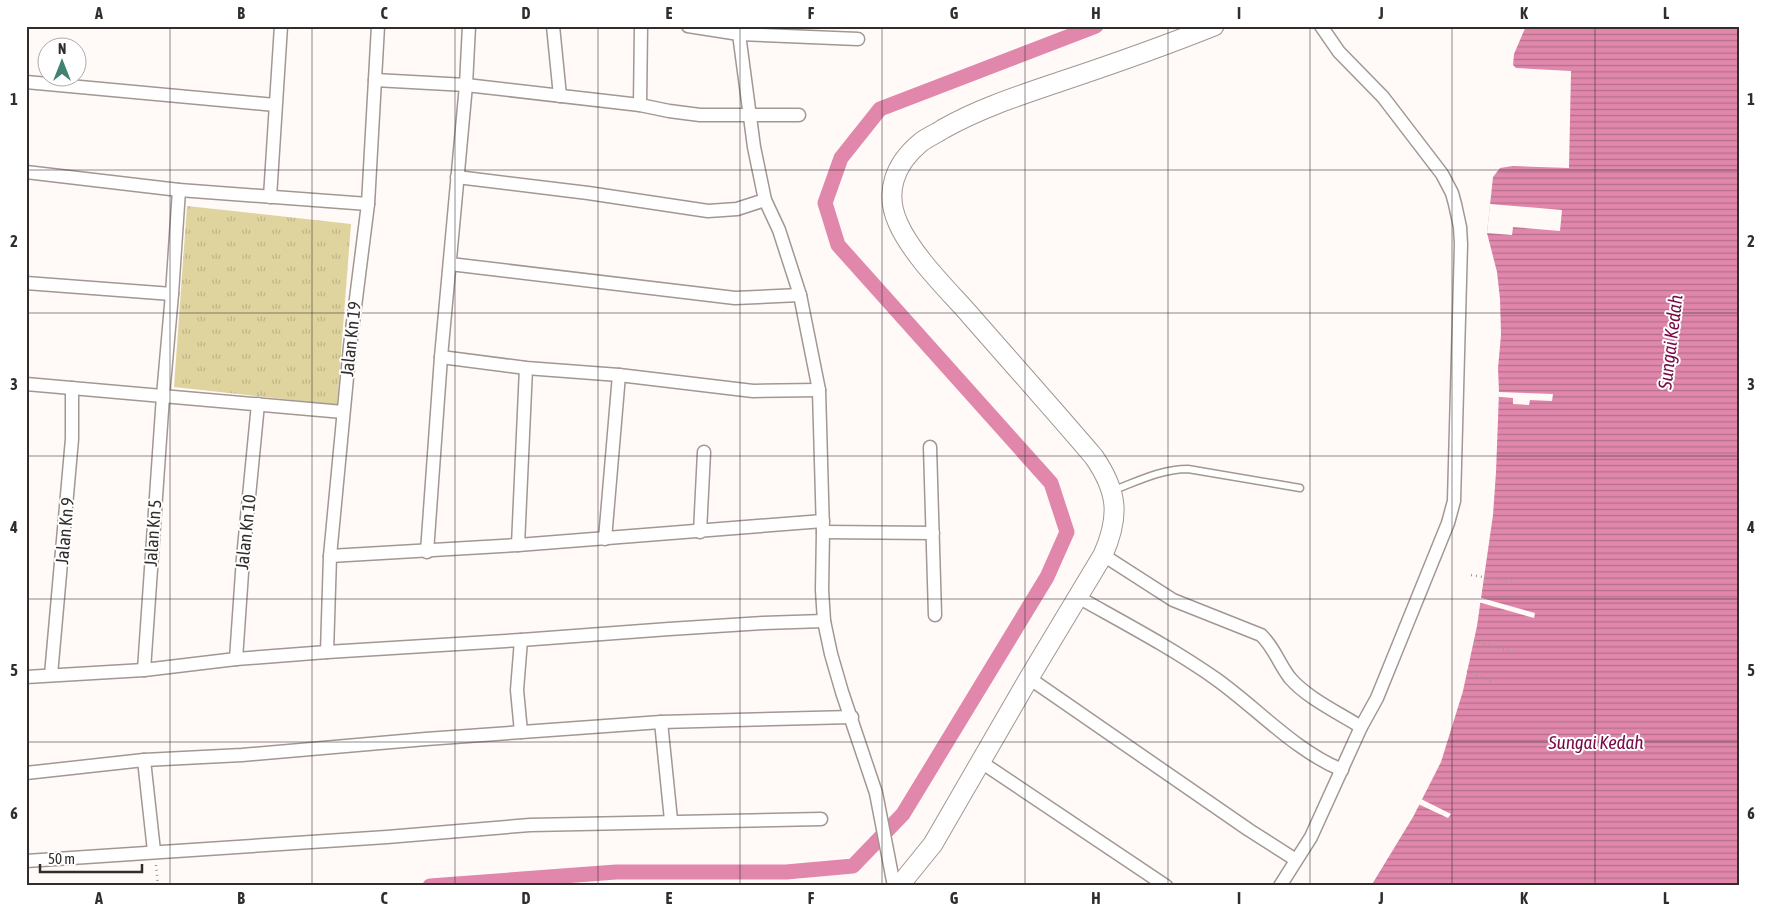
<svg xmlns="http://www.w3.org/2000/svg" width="1765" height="912" viewBox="0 0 1765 912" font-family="'Asap Condensed',sans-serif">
	<defs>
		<pattern id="park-tufts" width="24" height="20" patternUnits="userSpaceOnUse" patternTransform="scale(1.25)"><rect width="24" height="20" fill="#dfd39e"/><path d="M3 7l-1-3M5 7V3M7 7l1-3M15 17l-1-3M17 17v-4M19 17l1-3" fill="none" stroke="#c0b588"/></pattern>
		<pattern id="water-rules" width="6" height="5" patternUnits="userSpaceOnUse" patternTransform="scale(1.25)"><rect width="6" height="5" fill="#e087ab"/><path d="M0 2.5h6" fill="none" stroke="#b66f8b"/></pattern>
	</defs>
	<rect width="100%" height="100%" fill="#fffaf8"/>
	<polygon fill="url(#park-tufts)" points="187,206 351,224 337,405 174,387"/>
	<polygon fill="url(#water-rules)" points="1526,26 1739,26 1739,886 1371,886 1413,817 1441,762 1463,691 1477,626 1493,515 1496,472 1499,392 1498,368 1501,335 1500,299 1497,272 1487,233 1493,177 1500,168 1513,166 1569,168 1571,71 1516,68 1513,65 1514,54"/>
	<g fill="#fffaf8">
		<polygon points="1490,204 1562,210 1560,231 1513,227 1512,235 1487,233"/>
		<polygon points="1499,392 1553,394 1552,401 1530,400 1529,405 1513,404 1513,398 1499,397"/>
		<polygon points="1478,597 1535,613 1534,618 1478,602"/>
		<polygon points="1419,798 1451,814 1448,818 1416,803"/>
	</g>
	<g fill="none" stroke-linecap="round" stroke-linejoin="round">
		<polyline stroke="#e087ab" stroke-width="15" points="430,886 616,872 786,872 853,866 903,814 1047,577 1067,532 1051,483 838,245 825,203 841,158 880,109 1096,26"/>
		<g stroke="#a29792" stroke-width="9">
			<path id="service" d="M1114,490c24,-9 48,-21 74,-21l112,19"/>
		</g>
		<g stroke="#a29792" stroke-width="15">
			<g id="minor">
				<polyline points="553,26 560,96"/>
				<polyline points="688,26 739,34 858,39"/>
				<polyline points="739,34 754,147 765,200 779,230 800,295 819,390 823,532 822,590 824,621 831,654 842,692 876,793 894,886"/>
				<polyline points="375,80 466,85 640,105 669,111 700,115 799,115"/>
				<polyline points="26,82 275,105"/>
				<polyline points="640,105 641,26"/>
				<polyline points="26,172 179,190 368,204"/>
				<polyline points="457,177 588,193 708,211 737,209 765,200"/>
				<polyline points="270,197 281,26"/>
				<polyline points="450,264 735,298 800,295"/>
				<polyline points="26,283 172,294"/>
				<polyline points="441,357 526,368 619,375 753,391 819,390"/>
				<polyline points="26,384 343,412"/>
				<polyline points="930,447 935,615"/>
				<polyline points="700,532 704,452"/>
				<polyline points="823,532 933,533"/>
				<polyline points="605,539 619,375"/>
				<polyline points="518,545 526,368"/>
				<polyline points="427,552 441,357 466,85 469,26"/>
				<path d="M1103,555l70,45 88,35c13,12 18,29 29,43 17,20 49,35 71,49"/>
				<polyline points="330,556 518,545 823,521"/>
				<path d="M1078,597c46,26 94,51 138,82 42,30 78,71 126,91"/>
				<polyline points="521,640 517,690 521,732"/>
				<polyline points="327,652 330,556 350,346 368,204 378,26"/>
				<polyline points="236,659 243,558 258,404"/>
				<polyline points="144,670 163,396 172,294 179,190"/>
				<polyline points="51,675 72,439 72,388"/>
				<polyline points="26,677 144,670 236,659 327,652 521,640 669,629 763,623 824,621"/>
				<polyline points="1029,678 1249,830 1296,860"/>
				<polyline points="661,722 671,820"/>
				<polyline points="144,760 154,851"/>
				<polyline points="981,762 1166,886"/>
				<polyline points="26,773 144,760 242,755 426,739 661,722 852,717"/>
				<polyline points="26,861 387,837 530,825 821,819"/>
				<polyline points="1280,886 1311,837 1361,727 1377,698 1448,523 1454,501 1461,244 1460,227 1455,204 1452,193 1442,174 1383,97 1339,52 1321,26"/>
			</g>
		</g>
		<g stroke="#a29792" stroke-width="21">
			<path id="secondary" d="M899,886l34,-42 96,-166 74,-123c17,-39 15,-63 -9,-98 -41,-48 -83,-95 -124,-142 -23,-26 -58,-60 -72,-92 -14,-31 -3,-59 22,-80 7,-6 16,-9 23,-14 37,-21 78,-34 119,-48 51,-17 102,-35 152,-55"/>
		</g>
		<g stroke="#9e9a98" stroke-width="2.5" stroke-dasharray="1 4" stroke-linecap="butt">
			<polyline points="1471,575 1513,582"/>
			<polyline points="1474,641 1517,653"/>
			<polyline points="1467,671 1493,682"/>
			<polyline points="156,865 158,886"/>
		</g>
		<use href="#service" stroke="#fff" stroke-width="6"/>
		<use href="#minor" stroke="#fff" stroke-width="12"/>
		<use href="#secondary" stroke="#fff" stroke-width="19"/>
	</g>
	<path fill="none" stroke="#312d2b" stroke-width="1" stroke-opacity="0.55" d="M170,26v860M312,26v860M455,26v860M598,26v860M740,26v860M882,26v860M1025,26v860M1168,26v860M1310,26v860M1452,26v860M1595,26v860M26,170h1713M26,313h1713M26,456h1713M26,599h1713M26,742h1713"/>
	<g text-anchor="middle" stroke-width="4" stroke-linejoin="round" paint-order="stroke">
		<g font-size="18" fill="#312d2b" stroke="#fff">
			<text transform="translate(351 339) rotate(-84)" y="6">Jalan Kn 19</text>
			<text transform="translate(65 531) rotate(-85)" y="6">Jalan Kn 9</text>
			<text transform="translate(246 532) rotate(-84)" y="6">Jalan Kn 10</text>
			<text transform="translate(153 533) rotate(-86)" y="6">Jalan Kn 5</text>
		</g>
		<g font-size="19" font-style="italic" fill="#770b47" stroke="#fff">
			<text transform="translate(1670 342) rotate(-83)" y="7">Sungai Kedah</text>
			<text x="1596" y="749">Sungai Kedah</text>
		</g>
	</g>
	<rect width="1765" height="912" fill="none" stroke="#ffffff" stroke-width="55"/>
	<g transform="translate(62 62)"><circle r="24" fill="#ffffff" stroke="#adabaa"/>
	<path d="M0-4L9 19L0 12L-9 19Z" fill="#428271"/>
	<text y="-8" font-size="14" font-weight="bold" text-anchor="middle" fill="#312d2b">N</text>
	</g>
	<path d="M40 864v8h102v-8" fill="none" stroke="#312d2b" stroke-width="2.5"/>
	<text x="48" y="864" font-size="15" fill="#312d2b" stroke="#ffffff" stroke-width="4" paint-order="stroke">50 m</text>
	<rect x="28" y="28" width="1710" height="856" fill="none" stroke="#312d2b" stroke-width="2"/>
	<g font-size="16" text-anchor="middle" font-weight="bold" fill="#312d2b">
		<text x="99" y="19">A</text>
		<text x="241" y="19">B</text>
		<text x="384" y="19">C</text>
		<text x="526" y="19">D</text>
		<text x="669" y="19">E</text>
		<text x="811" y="19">F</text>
		<text x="954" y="19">G</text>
		<text x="1096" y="19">H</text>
		<text x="1239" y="19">I</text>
		<text x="1381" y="19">J</text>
		<text x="1524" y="19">K</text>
		<text x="1666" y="19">L</text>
		<text x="14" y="105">1</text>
		<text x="1751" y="105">1</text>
		<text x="14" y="247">2</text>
		<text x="1751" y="247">2</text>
		<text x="14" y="390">3</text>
		<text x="1751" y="390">3</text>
		<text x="14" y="533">4</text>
		<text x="1751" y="533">4</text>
		<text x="14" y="676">5</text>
		<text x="1751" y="676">5</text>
		<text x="14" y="819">6</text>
		<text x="1751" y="819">6</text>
		<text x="99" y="904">A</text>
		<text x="241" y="904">B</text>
		<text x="384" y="904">C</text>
		<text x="526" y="904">D</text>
		<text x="669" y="904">E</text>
		<text x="811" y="904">F</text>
		<text x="954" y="904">G</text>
		<text x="1096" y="904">H</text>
		<text x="1239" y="904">I</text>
		<text x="1381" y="904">J</text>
		<text x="1524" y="904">K</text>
		<text x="1666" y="904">L</text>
	</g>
</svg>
